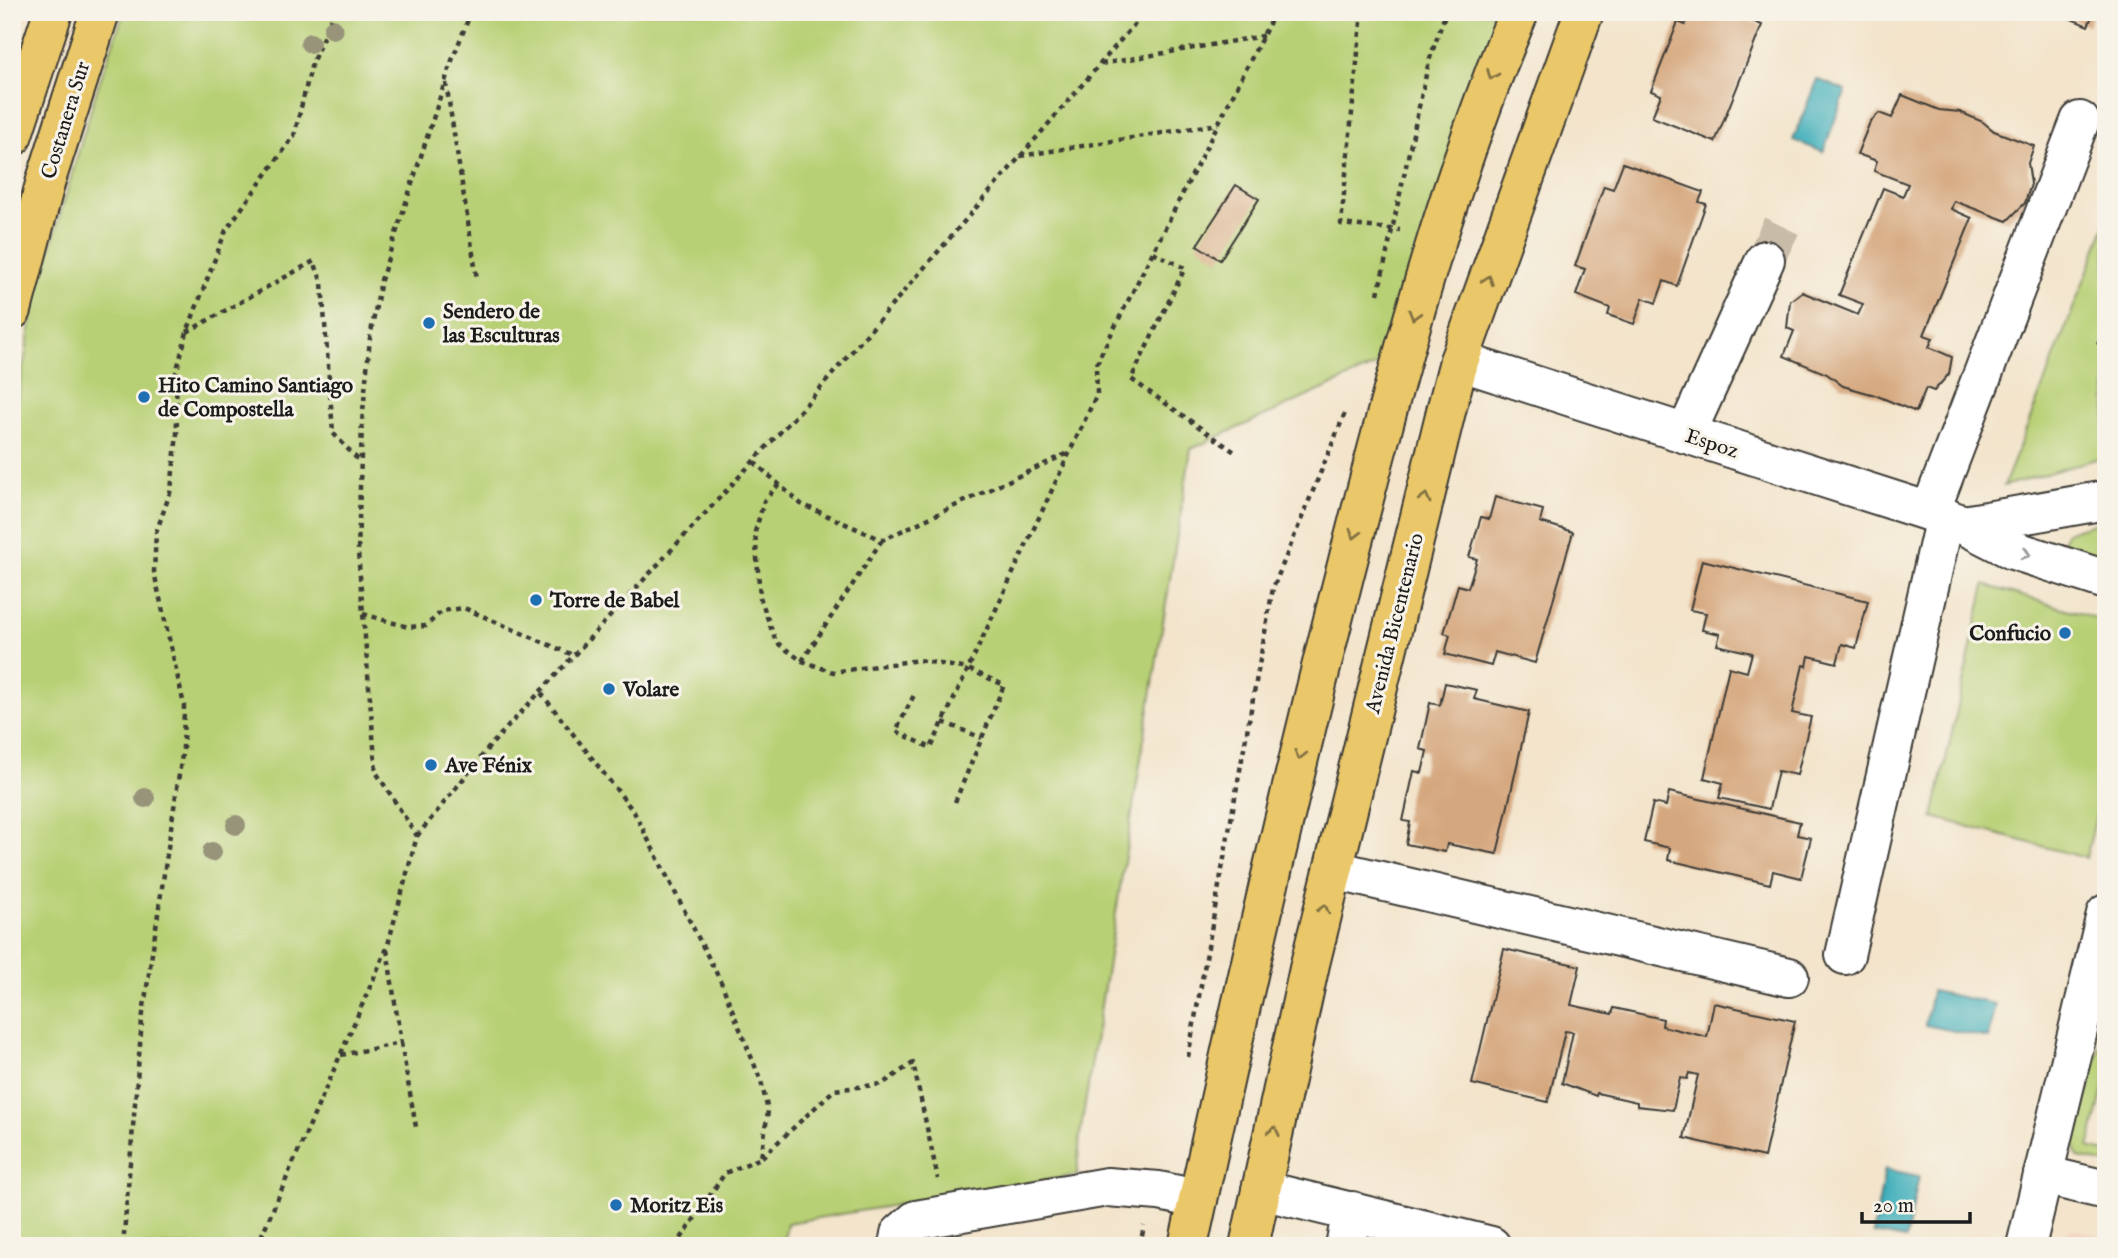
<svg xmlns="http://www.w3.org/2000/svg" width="2118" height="1258" viewBox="0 0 2118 1258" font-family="'IM FELL English',serif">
	<rect width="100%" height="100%" fill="#f7f3e8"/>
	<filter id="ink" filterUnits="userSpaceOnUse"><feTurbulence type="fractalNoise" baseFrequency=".0143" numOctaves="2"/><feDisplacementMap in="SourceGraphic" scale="14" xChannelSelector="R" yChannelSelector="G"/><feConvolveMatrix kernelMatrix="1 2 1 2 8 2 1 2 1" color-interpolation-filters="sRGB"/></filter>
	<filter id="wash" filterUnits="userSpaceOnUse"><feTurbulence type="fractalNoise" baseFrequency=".00686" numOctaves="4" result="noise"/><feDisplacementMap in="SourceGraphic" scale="28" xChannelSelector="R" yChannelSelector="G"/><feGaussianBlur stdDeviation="1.57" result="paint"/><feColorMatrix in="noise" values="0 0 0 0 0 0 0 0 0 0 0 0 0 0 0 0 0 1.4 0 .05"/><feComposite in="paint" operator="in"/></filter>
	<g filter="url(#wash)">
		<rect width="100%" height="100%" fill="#f3e4cb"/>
		<polygon fill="#f5d2c2" points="2070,1229 2106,1237 2106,1246 2066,1246"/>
		<g fill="#b8d075" stroke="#6a7648" stroke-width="2">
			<polygon points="124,12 1510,12 1388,347 1377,365 1191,449 1080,1135 1077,1175 787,1223 783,1246 12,1246 12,432 35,300 97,89"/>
			<polygon points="2106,224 2106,456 2004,486"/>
			<polygon points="2106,520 2106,559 2068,546 2062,541 2067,532"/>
			<polygon points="1985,585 2106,621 2106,774 2086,858 1933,817"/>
			<polygon points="2106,1023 2106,1077 2089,1148 2106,1152 2106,1164 2078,1157 2074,1144"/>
		</g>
		<g fill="#3dadba" stroke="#2c646b" stroke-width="2">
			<polygon points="1817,79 1846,91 1823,152 1793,140"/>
			<polygon points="1932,991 1995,1004 1988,1038 1925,1025"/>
			<polygon points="1885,1169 1919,1176 1906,1239 1873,1233"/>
		</g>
		<g id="blocks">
			<g fill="#d5a77e">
				<polygon points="1689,12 1730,12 1762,25 1715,142 1652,117 1661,95 1651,91 1678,22 1685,25"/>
				<polygon points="2055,12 2094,12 2088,26"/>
				<polygon points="1902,95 1939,110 1960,112 1983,122 1994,131 2034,146 2028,163 2031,184 2025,203 2007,221 1954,201 1951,209 1972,218 1924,335 1933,338 1929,347 1952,357 1949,374 1934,391 1926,388 1916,412 1875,395 1843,386 1827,374 1784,356 1794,331 1787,328 1790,301 1802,292 1858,315 1863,304 1839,295 1883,188 1903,196 1908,184 1874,171 1877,161 1857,154 1870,122 1879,113 1892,118"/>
				<polygon points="1623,163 1703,192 1699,202 1706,204 1677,286 1664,281 1656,303 1643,298 1634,324 1608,315 1610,308 1576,295 1585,269 1575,266 1604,186 1613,189"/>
				<polygon points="1236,185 1259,199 1220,260 1197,245"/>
				<polygon points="1495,497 1543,510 1540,522 1573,532 1535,663 1495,652 1491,666 1445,654 1450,635 1444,633 1458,585 1468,588 1477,559 1469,557 1481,517 1489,519"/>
				<polygon points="1702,560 1868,601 1856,648 1842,644 1837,663 1809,656 1807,666 1803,665 1792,713 1811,717 1797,775 1778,771 1769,809 1719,798 1723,783 1704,778 1729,667 1747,672 1752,653 1717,645 1720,634 1702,630 1706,613 1690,610"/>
				<polygon points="1445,683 1477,690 1474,699 1529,712 1497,854 1447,844 1445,852 1406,844 1410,822 1403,821 1414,771 1422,773 1427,751 1420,749 1430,703 1440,705"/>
				<polygon points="1669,792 1800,822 1797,835 1811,838 1801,878 1773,871 1770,884 1668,860 1670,848 1644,842 1653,803 1666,806"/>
				<polygon points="1504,949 1580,966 1571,1005 1612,1014 1614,1008 1663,1019 1662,1026 1707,1037 1714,1003 1795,1021 1764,1157 1684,1138 1698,1075 1689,1073 1687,1079 1680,1078 1673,1110 1637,1106 1637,1102 1597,1093 1596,1096 1562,1083 1573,1032 1565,1031 1548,1102 1472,1084"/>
			</g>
		</g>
	</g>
	<g filter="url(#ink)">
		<use href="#blocks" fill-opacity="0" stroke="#3c3a36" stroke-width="2"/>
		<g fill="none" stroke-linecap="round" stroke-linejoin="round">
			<polyline stroke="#c8bca8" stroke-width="38" stroke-dasharray="38 19" stroke-linecap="butt" points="1765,260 1786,216"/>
			<g stroke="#3c3a36" stroke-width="42">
				<g id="minor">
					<polyline points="1459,361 1930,512 1964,525 2013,550 2106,580"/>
					<polyline points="1686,434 1765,260"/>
					<polyline points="1930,512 2080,121"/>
					<polyline points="1964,525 2106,500"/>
					<polyline points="1334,870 1789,977"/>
					<polyline points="1845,955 1945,517"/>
					<polyline points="2043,1175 2106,1190"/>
					<polyline points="1261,1190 1491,1246"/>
					<polyline points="898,1246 900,1234 916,1220 1107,1187 1159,1191 1198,1199"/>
					<polyline points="1345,1246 1352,1211"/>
					<polyline points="2026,1246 2106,914"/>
				</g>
			</g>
			<g stroke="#3c3a36" stroke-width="42">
				<g id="major">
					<polyline points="12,137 53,12"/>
					<polyline points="12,310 46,180 100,12"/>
					<path d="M1188,1246c52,-241 107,-482 169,-720 45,-174 92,-348 162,-514"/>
					<polyline points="1249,1246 1310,964 1447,407 1459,361 1584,12"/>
				</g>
			</g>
			<g stroke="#3c3a36" stroke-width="4.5" stroke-dasharray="5 5" stroke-linecap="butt">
				<polyline points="1362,12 1341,224 1400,230"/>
				<polyline points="1101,64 1263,36"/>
				<polyline points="446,83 477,279"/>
				<polyline points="1020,156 1218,124"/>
				<polyline points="1153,252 1185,268 1131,379 1236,453"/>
				<polyline points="1378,294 1429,61 1446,12"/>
				<polyline points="187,332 314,261 322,283 333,433 360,462"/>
				<polyline points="2097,342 2106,346"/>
				<polyline points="2106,417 2101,429 2106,430"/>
				<polyline points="754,462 801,504 882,540 1068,453"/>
				<polyline points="779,484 764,501 755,532 760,597 776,642 802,661 833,672 919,660 968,669 931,748 896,731 915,693"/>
				<polyline points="363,614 408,627 426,626 442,611 464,608 575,656"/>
				<polyline points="802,661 882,540"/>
				<polyline points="541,693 634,812 721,982 761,1081 768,1111 761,1158 725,1173 676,1246"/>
				<polyline points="943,722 982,738"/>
				<polyline points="955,802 1004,685 968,669 1097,394 1096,367 1100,356 1275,12"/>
				<polyline points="417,836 490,746 810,400 1145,12"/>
				<polyline points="401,1043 416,1127"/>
				<polyline points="341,1055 401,1043 387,949"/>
				<polyline points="1188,1057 1273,588 1345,413"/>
				<polyline points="762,1157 834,1090 882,1084 913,1063 938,1179"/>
				<polyline points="123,1246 142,1020 183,748 184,705 154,572 156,533 171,490 177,434 176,373 187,332 226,230 294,136 312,63 334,12"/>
				<polyline points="257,1246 387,948 417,836 376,772 358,552 362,422 370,338 381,280 451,63 471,12"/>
				<polyline points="1140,1246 1144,1226"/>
			</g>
			<use href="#minor" stroke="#fff" stroke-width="38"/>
			<use href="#major" stroke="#eac769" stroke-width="38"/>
		</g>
		<g fill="#97947a">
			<circle cx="333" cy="29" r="10"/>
			<circle cx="310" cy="43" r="10"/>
			<circle cx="145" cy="798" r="10"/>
			<circle cx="236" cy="825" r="10"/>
			<circle cx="212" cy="852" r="10"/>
		</g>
		<defs><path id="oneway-chevron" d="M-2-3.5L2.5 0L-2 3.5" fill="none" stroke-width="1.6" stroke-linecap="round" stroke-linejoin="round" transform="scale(1.75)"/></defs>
		<g stroke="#837242">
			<use href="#oneway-chevron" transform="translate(1492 75) rotate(112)"/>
			<use href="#oneway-chevron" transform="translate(1488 280) rotate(-71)"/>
			<use href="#oneway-chevron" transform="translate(1414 315) rotate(106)"/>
			<use href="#oneway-chevron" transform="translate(1425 498) rotate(-76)"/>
			<use href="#oneway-chevron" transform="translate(1355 534) rotate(105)"/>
			<use href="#oneway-chevron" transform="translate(1300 755) rotate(103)"/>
			<use href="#oneway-chevron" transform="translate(1324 909) rotate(-76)"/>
			<use href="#oneway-chevron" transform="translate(1274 1131) rotate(-78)"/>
		</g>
		<use stroke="#999" href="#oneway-chevron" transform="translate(2026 554) rotate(18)"/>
	</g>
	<g fill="#1f6fb2" stroke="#f7f3e8" stroke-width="2.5">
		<circle cx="429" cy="323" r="7"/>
		<circle cx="144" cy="397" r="7"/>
		<circle cx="536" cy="600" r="7"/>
		<circle cx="2065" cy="633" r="7"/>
		<circle cx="609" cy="689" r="7"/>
		<circle cx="431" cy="765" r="7"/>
		<circle cx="616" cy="1205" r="7"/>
	</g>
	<g text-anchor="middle" stroke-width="6" stroke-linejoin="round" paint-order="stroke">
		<g font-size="21" fill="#1c1c1c" stroke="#f7f3e8">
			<text transform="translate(65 120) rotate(-73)" y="7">Costanera Sur</text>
			<text transform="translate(1712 443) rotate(18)" y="7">Espoz</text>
			<text transform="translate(1394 623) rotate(-76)" y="7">Avenida Bicentenario</text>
		</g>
		<g font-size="21" font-weight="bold" fill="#1c1c1c" stroke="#f7f3e8" text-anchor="start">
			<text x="443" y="318">Sendero de<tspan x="443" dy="24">las Esculturas</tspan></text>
			<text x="158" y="392">Hito Camino Santiago<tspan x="158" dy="24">de Compostella</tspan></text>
			<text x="550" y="607">Torre de Babel</text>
			<text x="2051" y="640" text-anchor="end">Confucio</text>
			<text x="623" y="696">Volare</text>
			<text x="445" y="772">Ave Fénix</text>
			<text x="630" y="1212">Moritz Eis</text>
		</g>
	</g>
	<rect width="2118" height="1258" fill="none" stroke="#f7f3e8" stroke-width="42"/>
	<path d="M1862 1212v10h108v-10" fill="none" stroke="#1c1c1c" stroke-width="3.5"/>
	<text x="1873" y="1212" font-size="21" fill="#1c1c1c" stroke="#f7f3e8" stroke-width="5" paint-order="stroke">20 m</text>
</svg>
